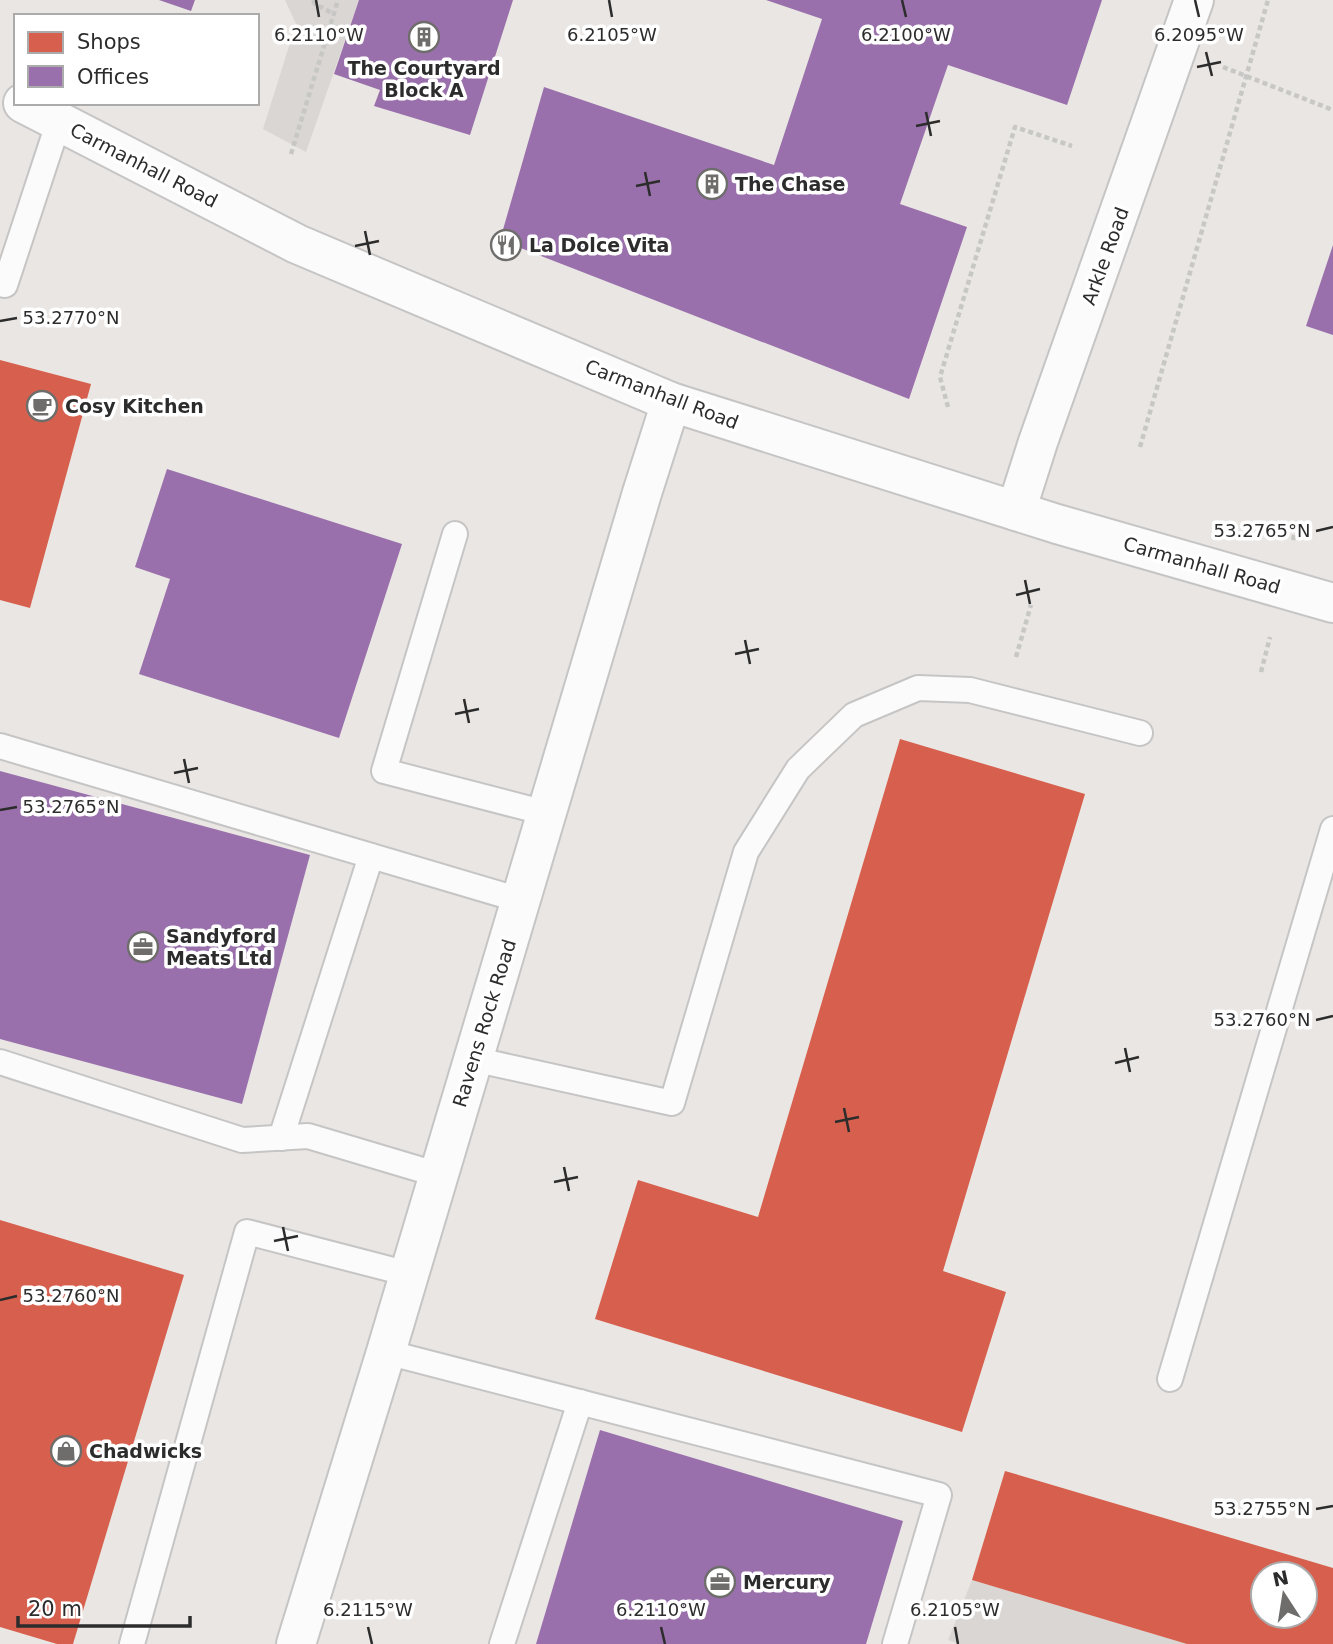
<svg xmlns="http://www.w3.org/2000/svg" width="1333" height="1644" viewBox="0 0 1333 1644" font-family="'DejaVu Sans',sans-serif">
	<rect width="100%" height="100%" fill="#eae6e3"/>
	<g fill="#dad6d3">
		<polygon points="285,0 359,0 306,152 263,129 296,24"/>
		<polygon points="972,1580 1187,1644 960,1644 948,1640"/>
	</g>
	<g fill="#d6604d" fill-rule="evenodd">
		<polygon points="0,360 91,384 30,608 0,600"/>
		<polygon points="900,739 1085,794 943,1271 1006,1292 962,1432 595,1319 638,1180 758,1217"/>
		<polygon points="0,1220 184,1275 73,1644 57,1644 0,1627"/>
		<path d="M1005,1471l328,97v76h-146l-215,-64zM1263,1574h42v42h-42z"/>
	</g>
	<g fill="#9970ab">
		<polygon points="159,0 195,0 191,11"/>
		<polygon points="359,0 513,0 470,135 374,106 380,90 334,74"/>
		<polygon points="766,0 1102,0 1067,105 948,65 900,204 967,227 909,399 500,240 544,87 774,165 822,19"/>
		<polygon points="1333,245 1333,335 1306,326"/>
		<polygon points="167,469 402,544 339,738 139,674 170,579 135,567"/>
		<polygon points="0,771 310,855 242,1104 0,1039"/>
		<polygon points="600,1430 903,1521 866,1644 536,1644"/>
	</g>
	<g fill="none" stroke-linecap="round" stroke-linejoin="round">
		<g stroke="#c6c5c5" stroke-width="28">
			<g id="lane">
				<polyline points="0,284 5,285 59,121"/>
				<polyline points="455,534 384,771 546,813"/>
				<polyline points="0,746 520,900"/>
				<polyline points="473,1059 672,1103 746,852 798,769 854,715 918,688 970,690 1140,733"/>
				<polyline points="0,1062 242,1140 308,1136 439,1175"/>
				<polyline points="281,1138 371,856"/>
				<polyline points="386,1352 939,1495 895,1644"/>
				<polyline points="1170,1379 1333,829"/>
				<polyline points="132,1644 247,1232 409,1274"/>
				<polyline points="502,1644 580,1402"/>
			</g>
		</g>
		<g stroke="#c6c5c5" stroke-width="42">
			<g id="street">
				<polyline points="23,103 297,244 671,402 1057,524 1333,603"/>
				<polyline points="1016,511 1038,442 1194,0"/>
				<polyline points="296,1644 386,1352 642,493 671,402"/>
			</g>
		</g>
		<g stroke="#c7c7c6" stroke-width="4.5" stroke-dasharray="5 3.5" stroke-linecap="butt">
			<polyline points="313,0 315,4 334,14"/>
			<polyline points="1223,67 1333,110"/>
			<polyline points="291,154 338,0"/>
			<polyline points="948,407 940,377 1015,127 1072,146"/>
			<polyline points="1140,447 1268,0"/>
			<polyline points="1293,540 1298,521"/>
			<polyline points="1016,657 1031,605"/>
			<polyline points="1261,672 1270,637"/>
		</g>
		<use href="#lane" stroke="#fcfbfb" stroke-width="24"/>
		<use href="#street" stroke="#fcfbfb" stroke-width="38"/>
	</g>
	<path fill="none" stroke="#2c2c2c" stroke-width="2.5" d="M316,0l3,17M609,0l3,17M902,0l4,17M1195,0l4,17M1206,52l6,24M1197,67l24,-5M926,112l5,24M916,126l24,-5M645,172l5,24M636,186l24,-5M365,231l5,24M355,246l24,-5M0,321l17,-3M1316,531l17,-4M1025,580l5,24M1016,595l24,-6M745,640l5,24M735,654l24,-5M464,699l5,24M455,714l24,-5M184,759l5,24M174,773l24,-5M0,810l17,-3M1316,1020l17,-4M1125,1048l5,24M1115,1063l24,-6M844,1108l5,24M835,1122l24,-5M564,1167l5,24M554,1182l24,-5M283,1227l5,24M274,1241l24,-5M0,1300l17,-4M1316,1509l17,-3M368,1627l4,17M661,1627l4,17M955,1627l3,17"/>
	<defs>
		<g id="building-ring" transform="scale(1.575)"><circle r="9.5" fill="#fff" stroke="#6e6d6c" stroke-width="1.5"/><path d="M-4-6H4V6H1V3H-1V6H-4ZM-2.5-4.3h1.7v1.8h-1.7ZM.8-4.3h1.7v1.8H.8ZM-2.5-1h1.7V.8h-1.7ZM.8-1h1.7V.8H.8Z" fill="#6e6d6c"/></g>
		<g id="restaurant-ring" transform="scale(1.575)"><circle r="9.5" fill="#fff" stroke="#6e6d6c" stroke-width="1.5"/><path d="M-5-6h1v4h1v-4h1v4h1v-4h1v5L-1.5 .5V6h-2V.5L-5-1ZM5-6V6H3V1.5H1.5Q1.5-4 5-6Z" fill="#6e6d6c"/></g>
		<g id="cafe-ring" transform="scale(1.575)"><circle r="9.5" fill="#fff" stroke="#6e6d6c" stroke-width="1.5"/><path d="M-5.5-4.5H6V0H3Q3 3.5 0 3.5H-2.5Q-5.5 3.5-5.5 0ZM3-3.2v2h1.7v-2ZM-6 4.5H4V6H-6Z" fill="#6e6d6c"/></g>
		<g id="office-ring" transform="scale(1.575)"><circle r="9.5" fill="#fff" stroke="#6e6d6c" stroke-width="1.5"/><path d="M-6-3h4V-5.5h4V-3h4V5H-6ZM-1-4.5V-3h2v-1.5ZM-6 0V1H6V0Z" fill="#6e6d6c"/></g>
		<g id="shop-ring" transform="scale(1.575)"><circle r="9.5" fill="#fff" stroke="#6e6d6c" stroke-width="1.5"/><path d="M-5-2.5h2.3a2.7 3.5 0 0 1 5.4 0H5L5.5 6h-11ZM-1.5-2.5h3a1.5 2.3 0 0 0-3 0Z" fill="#6e6d6c"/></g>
	</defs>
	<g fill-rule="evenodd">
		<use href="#building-ring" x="424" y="37"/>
		<use href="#building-ring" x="712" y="184"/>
		<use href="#restaurant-ring" x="506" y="245"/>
		<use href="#cafe-ring" x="42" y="406"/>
		<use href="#office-ring" x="143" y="947"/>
		<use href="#shop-ring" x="66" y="1451"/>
		<use href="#office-ring" x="720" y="1582"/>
	</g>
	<g text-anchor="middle" stroke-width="7" stroke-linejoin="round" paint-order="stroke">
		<g font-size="19" font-weight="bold" fill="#2c2c2c" stroke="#fff" text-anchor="start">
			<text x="424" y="75" text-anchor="middle">The Courtyard<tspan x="424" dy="22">Block A</tspan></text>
			<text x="735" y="191">The Chase</text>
			<text x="529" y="252">La Dolce Vita</text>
			<text x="65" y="413">Cosy Kitchen</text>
			<text x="166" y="943">Sandyford<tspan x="166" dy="22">Meats Ltd</tspan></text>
			<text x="89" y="1458">Chadwicks</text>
			<text x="743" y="1589">Mercury</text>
		</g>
		<g font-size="19" fill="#2c2c2c" stroke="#fff">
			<text transform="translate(144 165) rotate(27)" y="7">Carmanhall Road</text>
			<text transform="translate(1105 256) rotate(-70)" y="7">Arkle Road</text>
			<text transform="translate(662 394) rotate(21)" y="7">Carmanhall Road</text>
			<text transform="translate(1202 565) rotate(16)" y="7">Carmanhall Road</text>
			<text transform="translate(484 1023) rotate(-73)" y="7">Ravens Rock Road</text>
		</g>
	</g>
	<g font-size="18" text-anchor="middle" fill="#2c2c2c" stroke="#fff" stroke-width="7" stroke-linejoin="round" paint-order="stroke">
		<text x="319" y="41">6.2110°W</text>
		<text x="612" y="41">6.2105°W</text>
		<text x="906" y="41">6.2100°W</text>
		<text x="1199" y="41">6.2095°W</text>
		<text x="71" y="324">53.2770°N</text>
		<text x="1262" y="537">53.2765°N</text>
		<text x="71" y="813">53.2765°N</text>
		<text x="1262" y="1026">53.2760°N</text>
		<text x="71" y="1302">53.2760°N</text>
		<text x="1262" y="1515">53.2755°N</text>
		<text x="368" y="1616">6.2115°W</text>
		<text x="661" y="1616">6.2110°W</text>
		<text x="955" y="1616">6.2105°W</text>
	</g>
	<rect x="14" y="14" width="245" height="91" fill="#ffffff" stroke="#ababab" stroke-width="2"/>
	<rect x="28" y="32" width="35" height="21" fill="#d6604d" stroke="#ababab" stroke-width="2"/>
	<text x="77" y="49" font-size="21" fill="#2c2c2c">Shops</text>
	<rect x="28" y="66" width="35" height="21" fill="#9970ab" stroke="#ababab" stroke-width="2"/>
	<text x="77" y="84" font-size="21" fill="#2c2c2c">Offices</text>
	<g transform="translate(1284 1595) rotate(348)"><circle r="33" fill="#ffffff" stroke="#ababab" stroke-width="2"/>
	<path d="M0-5L12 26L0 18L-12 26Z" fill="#6e6d6c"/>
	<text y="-10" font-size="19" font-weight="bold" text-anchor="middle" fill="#2c2c2c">N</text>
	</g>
	<path d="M18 1616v10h172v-10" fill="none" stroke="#2c2c2c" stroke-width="3.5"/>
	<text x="28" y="1616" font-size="21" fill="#2c2c2c" stroke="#ffffff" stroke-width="5" paint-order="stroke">20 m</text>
</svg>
